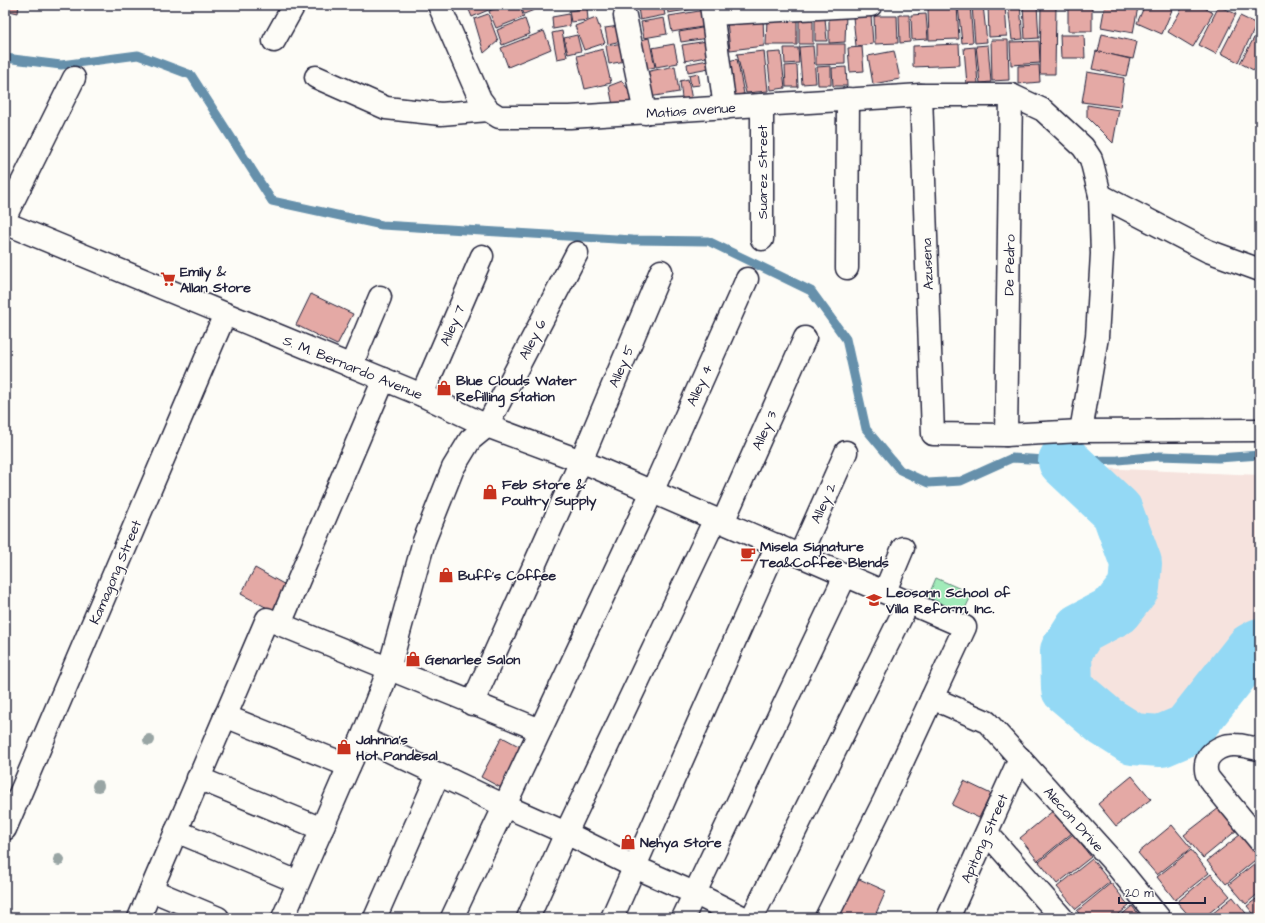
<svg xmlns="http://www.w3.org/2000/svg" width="1265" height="923" viewBox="0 0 1265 923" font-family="'Architects Daughter',sans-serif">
	<rect width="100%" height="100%" fill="#fdfcf7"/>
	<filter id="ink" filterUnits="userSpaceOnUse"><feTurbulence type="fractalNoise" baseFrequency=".025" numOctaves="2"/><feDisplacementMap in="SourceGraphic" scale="8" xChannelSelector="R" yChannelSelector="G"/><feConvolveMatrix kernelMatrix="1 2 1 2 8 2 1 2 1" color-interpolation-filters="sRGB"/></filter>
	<g filter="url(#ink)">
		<polygon fill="#f6e3de" points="1098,468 1260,475 1260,632 1176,722 1141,727 1078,674 1088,641 1123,626 1152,581 1141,522"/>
		<polygon fill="#a1ebb9" stroke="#62867a" points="936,578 972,594 962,615 927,599"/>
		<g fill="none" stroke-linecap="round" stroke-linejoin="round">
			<polyline stroke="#6690ab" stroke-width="9" points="5,58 61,65 138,55 191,75 272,201 382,225 633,240 708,241 811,291 846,339 866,429 900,470 928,483 961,481 1012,458 1064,461 1118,460 1160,456 1218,458 1260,455"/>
			<polyline stroke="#94d9f5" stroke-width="52" points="1064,461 1117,511 1136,563 1134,587 1116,610 1080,629 1066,651 1067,689 1106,722 1133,739 1161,741 1187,730 1251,649 1260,644"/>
		</g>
		<g fill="#e4a9a5" stroke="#22223b">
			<polygon points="5,5 19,5 18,13 5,10"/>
			<polygon points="467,5 500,5 472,17"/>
			<polygon points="506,5 519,5 524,17 496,28 489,11"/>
			<polygon points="520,5 538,5 539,8 524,14"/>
			<polygon points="657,5 663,5 665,15 640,20 638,8"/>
			<polygon points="667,5 705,5 706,7 668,13"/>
			<polygon points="970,5 973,42 962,43 958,6"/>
			<polygon points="983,5 987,42 975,43 972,6"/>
			<polygon points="988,5 1005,5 1007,36 989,37"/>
			<polygon points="1008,5 1020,5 1023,39 1012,40"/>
			<polygon points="1037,5 1039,38 1025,39 1023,6"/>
			<polygon points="1041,5 1056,5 1055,74 1040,74"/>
			<polygon points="1105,5 1126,5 1138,7 1133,33 1101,27"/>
			<polygon points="1145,5 1174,5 1162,34 1137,23"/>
			<polygon points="1184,5 1200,5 1213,13 1193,47 1168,32"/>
			<polygon points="957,6 959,39 929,40 928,8"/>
			<polygon points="1219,6 1236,14 1216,54 1199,45"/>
			<polygon points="1092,7 1092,31 1068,31 1068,8"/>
			<polygon points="587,8 588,20 571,22 569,11"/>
			<polygon points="705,10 708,26 672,32 669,16"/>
			<polygon points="813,10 813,44 799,44 799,11"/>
			<polygon points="488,14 498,41 484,53 474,19"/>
			<polygon points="569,14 570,26 553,29 552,17"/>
			<polygon points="846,14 845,42 829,43 829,15"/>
			<polygon points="926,14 928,39 912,40 911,15"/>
			<polygon points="871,15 873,44 856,46 853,17"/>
			<polygon points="899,15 909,15 910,42 900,43"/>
			<polygon points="874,16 897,16 898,43 875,44"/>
			<polygon points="1240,16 1257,24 1238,62 1221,53"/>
			<polygon points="797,17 797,45 766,45 767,18"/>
			<polygon points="596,18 605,43 584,50 575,26"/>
			<polygon points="664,18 667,34 644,38 641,22"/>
			<polygon points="763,18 764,46 730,50 727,21"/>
			<polygon points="815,18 825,18 827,41 815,41"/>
			<polygon points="525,19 530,34 502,45 497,30"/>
			<polygon points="619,26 621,41 608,44 605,28"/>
			<polygon points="707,27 708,38 681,42 679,32"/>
			<polygon points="544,31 551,49 508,67 501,48"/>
			<polygon points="562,31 567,57 557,59 552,33"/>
			<polygon points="1102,34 1137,42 1133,59 1098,52"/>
			<polygon points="577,35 581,51 568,54 564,38"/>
			<polygon points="1060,35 1084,35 1085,58 1061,58"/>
			<polygon points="649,38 655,67 642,70 636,41"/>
			<polygon points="1254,38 1260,41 1260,66 1257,72 1240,63"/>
			<polygon points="713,40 716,55 685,61 682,45"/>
			<polygon points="991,40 1008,40 1009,80 992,81"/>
			<polygon points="1039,41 1040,63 1011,65 1010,42"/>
			<polygon points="622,43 625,61 609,64 606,46"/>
			<polygon points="674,44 678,63 656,67 652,48"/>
			<polygon points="816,44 845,44 845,64 816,65"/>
			<polygon points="959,44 960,65 913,67 913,46"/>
			<polygon points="988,45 991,82 980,83 976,46"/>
			<polygon points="813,46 816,83 802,84 799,47"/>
			<polygon points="862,47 864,71 850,72 848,48"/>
			<polygon points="975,47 978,84 967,85 964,48"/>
			<polygon points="784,48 798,48 799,63 785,64"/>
			<polygon points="603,49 611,83 585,89 577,56"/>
			<polygon points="764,51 768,91 746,93 737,54"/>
			<polygon points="894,51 900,79 873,84 868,56"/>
			<polygon points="1096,51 1130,59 1126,76 1092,69"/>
			<polygon points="781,52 785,88 771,90 767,53"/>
			<polygon points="737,59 744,94 730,96 723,62"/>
			<polygon points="708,60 709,68 688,72 687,64"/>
			<polygon points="797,65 798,87 786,87 785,66"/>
			<polygon points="1039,65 1040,82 1018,84 1018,66"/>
			<polygon points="675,66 679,92 649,97 645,72"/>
			<polygon points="831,66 831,85 818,85 817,67"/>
			<polygon points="846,67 847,86 833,86 832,68"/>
			<polygon points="1087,72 1124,78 1120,107 1082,102"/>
			<polygon points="698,73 700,85 691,86 689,75"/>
			<polygon points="688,79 692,100 682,98 680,81"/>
			<polygon points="622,81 639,104 614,110 609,86"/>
			<polygon points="1087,105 1119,110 1113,143 1087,117"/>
			<polygon points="311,294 353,314 337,345 296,325"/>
			<polygon points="255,568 289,587 275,612 241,594"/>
			<polygon points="502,737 528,751 507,791 481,777"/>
			<polygon points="1132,776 1151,799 1116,826 1098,804"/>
			<polygon points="964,781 991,794 979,818 952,805"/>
			<polygon points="1219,808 1237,830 1203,858 1184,835"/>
			<polygon points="1054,810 1072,833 1038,861 1020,838"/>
			<polygon points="1172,825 1191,848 1157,875 1138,853"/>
			<polygon points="1073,834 1091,857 1057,884 1039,862"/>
			<polygon points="1241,834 1260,856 1226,884 1207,861"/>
			<polygon points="1191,850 1209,873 1175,900 1157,877"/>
			<polygon points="1092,859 1110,882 1076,909 1057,887"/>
			<polygon points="1260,859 1260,892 1246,904 1229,884"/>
			<polygon points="1211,874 1230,896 1203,918 1191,918 1177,902"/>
			<polygon points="857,878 886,891 874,918 839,918"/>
			<polygon points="1111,883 1129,906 1114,918 1083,918 1077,911"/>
			<polygon points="1260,896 1260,918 1257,918 1247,906"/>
			<polygon points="1233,897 1249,917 1248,918 1207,918"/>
			<polygon points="1132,906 1142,918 1118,918"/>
		</g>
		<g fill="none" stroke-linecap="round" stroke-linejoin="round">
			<g stroke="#22223b" stroke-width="25">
				<g id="minor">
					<polyline points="439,5 480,99 488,110 499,117 570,117 921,95 1011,95 1043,110 1083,147 1091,159 1100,195 1102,254 1097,337 1081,431"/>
					<polyline points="711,5 725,108"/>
					<polyline points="713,14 871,5"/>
					<polyline points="625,16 645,113"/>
					<polyline points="274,41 294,5"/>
					<polyline points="316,77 386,108 441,114 488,110"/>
					<polyline points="921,95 933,434 1006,435 1081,431 1260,430"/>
					<polyline points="762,105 762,239"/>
					<polyline points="1100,195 1208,251 1260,270"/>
					<polyline points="5,217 74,78"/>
					<polyline points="5,223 422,395 487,426 581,461 965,627 885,799 826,918"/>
					<polyline points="847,268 848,99"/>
					<polyline points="351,366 380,297"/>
					<polyline points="422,395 482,256"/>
					<polyline points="1006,435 1011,95"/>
					<polyline points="723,522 805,338"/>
					<polyline points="800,555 846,452"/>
					<polyline points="885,591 903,548"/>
					<polyline points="280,624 384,379"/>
					<polyline points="932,698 987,722 1116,865 1159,918"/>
					<polyline points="472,704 581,461 661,271"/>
					<polyline points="225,716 349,766"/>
					<polyline points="362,738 505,806 566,833 635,867 694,893 744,918"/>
					<path d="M1260,749c-8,-1 -17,-4 -25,-4 -14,-1 -31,9 -29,25 0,3 2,7 3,9l51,62"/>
					<polyline points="198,778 322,829"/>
					<polyline points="5,829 225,314"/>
					<polyline points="176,831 298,882"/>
					<polyline points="987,833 1062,918"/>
					<polyline points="151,890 218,918"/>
					<polyline points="139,918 267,619 540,730"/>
					<polyline points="283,918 349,766 362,738 389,669 424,541 453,468 470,440 487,426 577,253"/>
					<polyline points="375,918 438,775"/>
					<polyline points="452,918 652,492 747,279"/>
					<polyline points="528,918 566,833 715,519"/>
					<polyline points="612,918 777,545"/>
					<polyline points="683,918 846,574"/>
					<polyline points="752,918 909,601"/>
					<polyline points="948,918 1020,758"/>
				</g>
			</g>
			<use href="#minor" stroke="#fdfcf7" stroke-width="22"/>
		</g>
		<g fill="#99a5a4">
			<circle cx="149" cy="740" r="6"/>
			<circle cx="98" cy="786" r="6"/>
			<circle cx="59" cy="860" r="6"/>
		</g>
	</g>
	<defs>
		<g id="supermarket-bare" transform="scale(1.2)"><path d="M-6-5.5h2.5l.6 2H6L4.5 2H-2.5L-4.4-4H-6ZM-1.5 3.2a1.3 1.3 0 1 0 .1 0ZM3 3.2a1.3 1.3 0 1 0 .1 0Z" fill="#c8321e" stroke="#fdfcf7" stroke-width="2.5" paint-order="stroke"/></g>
		<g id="shop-bare" transform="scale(1.2)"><path d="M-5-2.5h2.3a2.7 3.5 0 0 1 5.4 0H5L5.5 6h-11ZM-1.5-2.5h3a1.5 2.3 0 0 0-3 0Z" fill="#c8321e" stroke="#fdfcf7" stroke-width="2.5" paint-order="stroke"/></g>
		<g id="cafe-bare" transform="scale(1.2)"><path d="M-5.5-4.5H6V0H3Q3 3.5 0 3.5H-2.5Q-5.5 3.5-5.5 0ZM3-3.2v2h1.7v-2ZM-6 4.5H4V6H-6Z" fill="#c8321e" stroke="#fdfcf7" stroke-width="2.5" paint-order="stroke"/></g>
		<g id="school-bare" transform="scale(1.2)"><path d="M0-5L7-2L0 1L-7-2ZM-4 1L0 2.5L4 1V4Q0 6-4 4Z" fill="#c8321e" stroke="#fdfcf7" stroke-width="2.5" paint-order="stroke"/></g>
	</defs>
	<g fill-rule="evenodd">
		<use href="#supermarket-bare" x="168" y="279"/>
		<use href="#shop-bare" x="444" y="388"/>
		<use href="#shop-bare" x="490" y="492"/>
		<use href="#cafe-bare" x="748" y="554"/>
		<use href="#shop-bare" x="446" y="575"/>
		<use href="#school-bare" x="874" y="600"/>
		<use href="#shop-bare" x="413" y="659"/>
		<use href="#shop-bare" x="344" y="747"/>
		<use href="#shop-bare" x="628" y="842"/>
	</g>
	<g text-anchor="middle" stroke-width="3" stroke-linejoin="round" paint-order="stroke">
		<g font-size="14" fill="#22223b" stroke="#fdfcf7">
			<text transform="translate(691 110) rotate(-4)" y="5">Matias avenue</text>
			<text transform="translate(762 172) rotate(-90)" y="5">Suarez Street</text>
			<text transform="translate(927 264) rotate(-92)" y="5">Azusena</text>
			<text transform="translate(1009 265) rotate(-89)" y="5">De Pedro</text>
			<text transform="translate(452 325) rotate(-67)" y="5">Alley 7</text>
			<text transform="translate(532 339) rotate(-63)" y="5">Alley 6</text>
			<text transform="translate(621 366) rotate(-67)" y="5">Alley 5</text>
			<text transform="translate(353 367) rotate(22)" y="5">S. M. Bernardo Avenue</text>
			<text transform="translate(699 385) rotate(-66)" y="5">Alley 4</text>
			<text transform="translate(764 430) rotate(-66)" y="5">Alley 3</text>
			<text transform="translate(823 503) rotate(-66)" y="5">Alley 2</text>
			<text transform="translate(115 572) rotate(-67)" y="5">Kamagong Street</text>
			<text transform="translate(1074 819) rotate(48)" y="5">Alecon Drive</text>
			<text transform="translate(984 838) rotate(-66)" y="5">Apitong Street</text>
		</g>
		<g font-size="14" font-weight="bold" fill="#22223b" stroke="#fdfcf7" text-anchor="start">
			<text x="180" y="276">Emily &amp;<tspan x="180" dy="16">Allan Store</tspan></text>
			<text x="456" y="385">Blue Clouds Water<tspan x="456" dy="16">Refilling Station</tspan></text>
			<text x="502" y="489">Feb Store &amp;<tspan x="502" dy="16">Poultry Supply</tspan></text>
			<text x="760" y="551">Misela Signature<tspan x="760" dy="16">Tea&amp;Coffee Blends</tspan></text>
			<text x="458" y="580">Buff's Coffee</text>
			<text x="886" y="597">Leosonn School of<tspan x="886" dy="16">Villa Reform, Inc.</tspan></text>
			<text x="425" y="664">Genarlee Salon</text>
			<text x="356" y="744">Jahnna's<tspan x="356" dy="16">Hot Pandesal</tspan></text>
			<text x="640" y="847">Nehya Store</text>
		</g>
	</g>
	<rect width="1265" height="923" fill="none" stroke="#fdfcf7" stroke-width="20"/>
	<rect x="10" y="10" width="1245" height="903" fill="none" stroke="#22223b" stroke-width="1.5" filter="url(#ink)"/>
	<path d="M1119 897v6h86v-6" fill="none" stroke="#22223b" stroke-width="2"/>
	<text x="1125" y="897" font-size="12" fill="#22223b" stroke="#fdfcf7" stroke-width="3" paint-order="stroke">20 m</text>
</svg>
